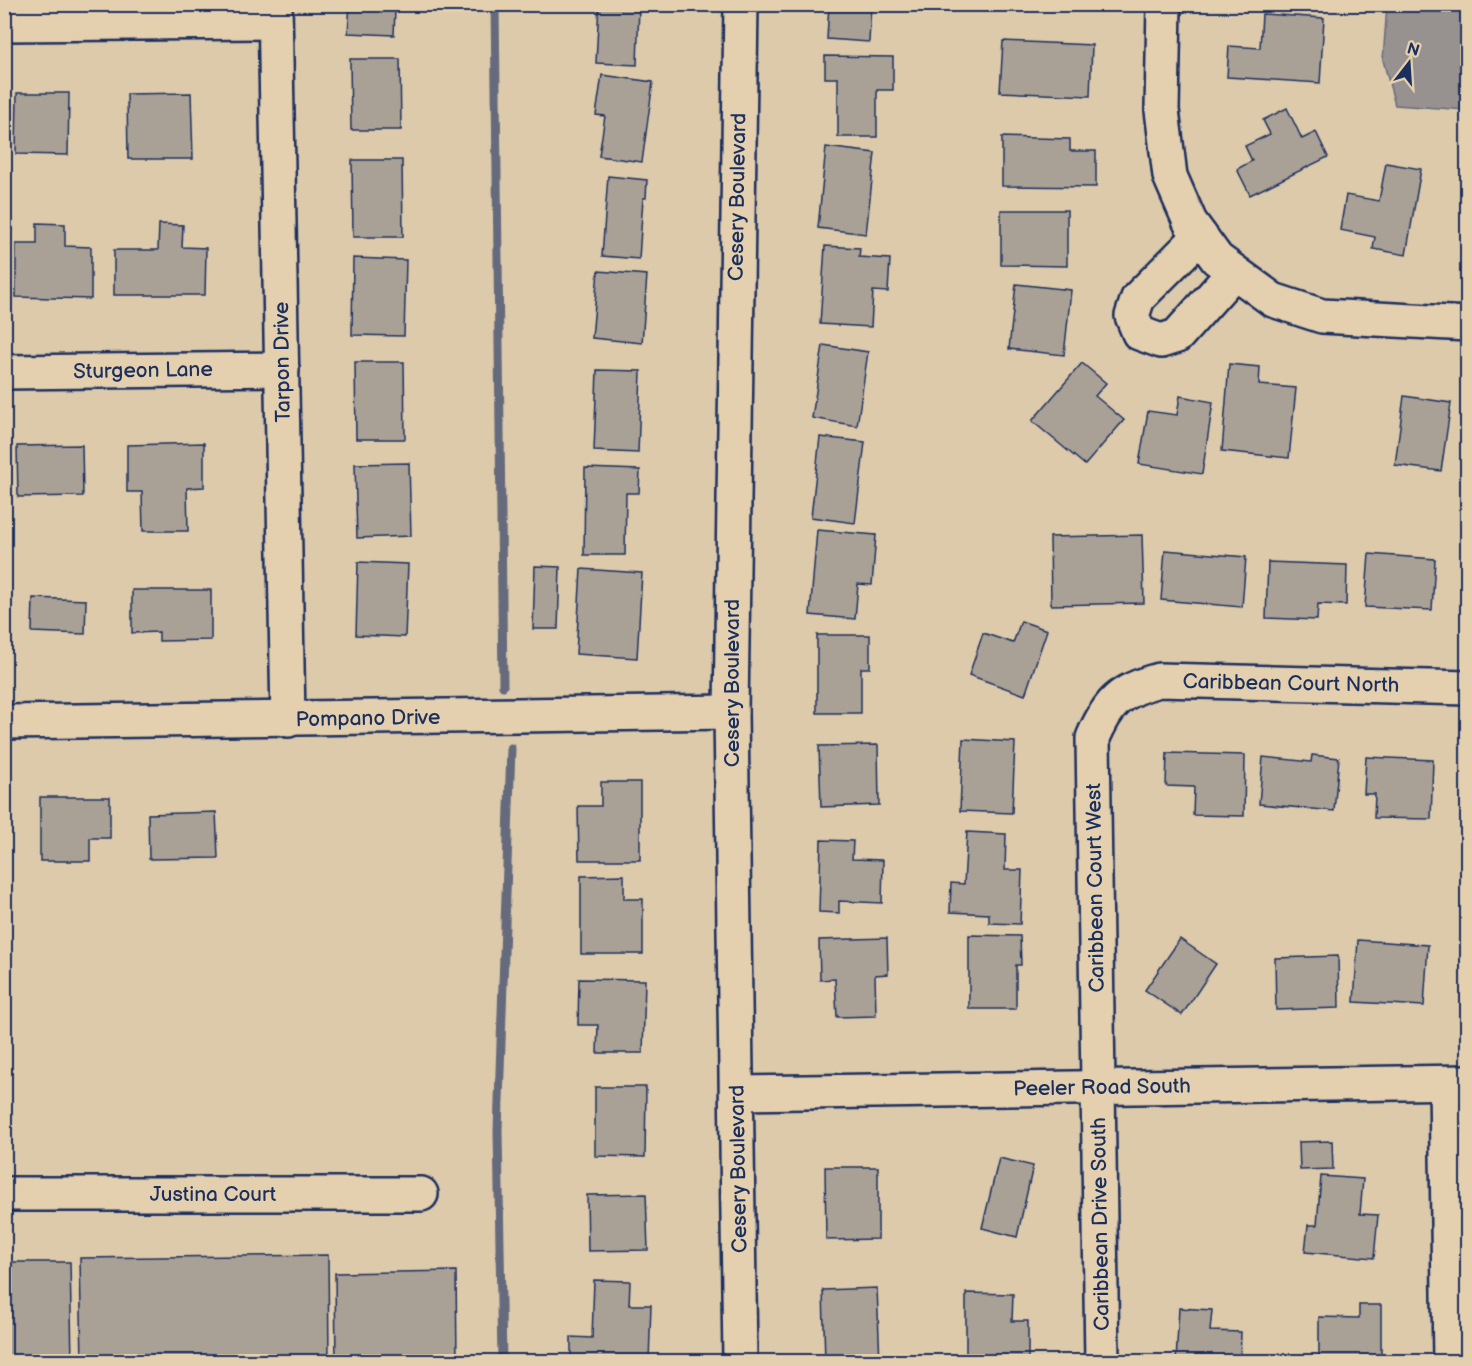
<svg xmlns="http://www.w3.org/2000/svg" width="1472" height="1366" viewBox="0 0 1472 1366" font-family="'Balsamiq Sans',sans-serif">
	<rect width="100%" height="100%" fill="#dccaab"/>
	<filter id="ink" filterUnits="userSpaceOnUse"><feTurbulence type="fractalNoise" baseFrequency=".0167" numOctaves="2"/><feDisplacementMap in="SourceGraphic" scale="12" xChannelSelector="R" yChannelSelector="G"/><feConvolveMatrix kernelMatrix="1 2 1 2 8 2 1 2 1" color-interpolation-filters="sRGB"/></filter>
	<g filter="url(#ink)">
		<polygon fill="#979290" stroke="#656a7c" stroke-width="1.5" points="1387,5 1467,5 1467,110 1395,105 1383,60"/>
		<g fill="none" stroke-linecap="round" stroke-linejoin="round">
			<g stroke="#656a7c" stroke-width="9">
				<polyline points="495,4 503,686"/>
				<polyline points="502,1362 498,1131 511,748"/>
			</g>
		</g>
		<g fill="#aaa196" stroke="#1b2f5e" stroke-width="1.5">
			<polygon points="350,4 417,4 416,10 395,9 394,35 348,33"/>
			<polygon points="599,4 654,4 654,7 639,6 637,65 596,63"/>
			<polygon points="829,4 871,4 869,42 827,39"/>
			<polygon points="1262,14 1324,18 1320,83 1227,77 1229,46 1260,48"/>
			<polygon points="1003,41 1092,45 1090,96 1000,92"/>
			<polygon points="825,56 893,57 893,90 877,90 877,137 838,137 838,78 825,78"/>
			<polygon points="350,59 400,59 401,130 351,130"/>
			<polygon points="602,75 653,82 642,162 599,156 605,116 596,115"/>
			<polygon points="17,93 69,93 68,155 16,154"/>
			<polygon points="191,93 193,159 128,159 127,94"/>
			<polygon points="1287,108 1302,139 1316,132 1328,157 1250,195 1237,169 1252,161 1245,146 1270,134 1263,120"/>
			<polygon points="1002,137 1070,139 1070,151 1096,151 1096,187 1002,186"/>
			<polygon points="826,147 875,153 866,234 818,228"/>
			<polygon points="352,160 402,160 403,237 353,237"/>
			<polygon points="1386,163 1421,169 1406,255 1373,249 1375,237 1340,230 1346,195 1379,201"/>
			<polygon points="608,176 647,180 646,198 643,198 639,259 602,256"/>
			<polygon points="1001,210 1067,210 1067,266 1001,265"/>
			<polygon points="37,223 65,224 65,246 91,247 91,299 16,297 16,244 37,244"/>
			<polygon points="159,224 183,225 182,247 206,248 205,295 114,295 114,250 158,250"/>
			<polygon points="825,246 860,248 859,257 890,259 888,292 873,291 871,327 820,324"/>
			<polygon points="353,258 406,260 404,336 352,335"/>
			<polygon points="598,271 647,275 642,343 592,338"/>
			<polygon points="1016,284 1071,290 1064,355 1009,349"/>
			<polygon points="823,345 868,352 857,426 812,418"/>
			<polygon points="355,362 404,362 405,439 356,439"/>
			<polygon points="1082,363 1106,383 1095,396 1124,420 1085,465 1032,421"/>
			<polygon points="1229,364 1260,367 1259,385 1296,388 1289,458 1222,451"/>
			<polygon points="597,370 641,371 638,453 594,451"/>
			<polygon points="1180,396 1213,402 1202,474 1139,464 1148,411 1177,415"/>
			<polygon points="1404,396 1451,403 1441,471 1395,465"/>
			<polygon points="820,437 865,442 855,523 811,517"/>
			<polygon points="204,443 204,487 187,488 188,531 143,531 142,492 127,492 127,445"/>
			<polygon points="82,445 83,496 18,497 17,446"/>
			<polygon points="409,463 411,536 357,538 355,464"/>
			<polygon points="585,468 640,470 639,493 626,493 625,555 584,555"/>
			<polygon points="817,530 876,535 872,585 858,584 855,619 810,615"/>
			<polygon points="1142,535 1144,603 1051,605 1050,537"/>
			<polygon points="1165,550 1246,557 1242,607 1161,600"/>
			<polygon points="1369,554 1435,559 1432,610 1365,607"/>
			<polygon points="358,562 408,564 405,637 356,635"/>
			<polygon points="1268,562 1347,565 1346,605 1318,604 1317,620 1266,618"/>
			<polygon points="535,566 560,567 558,629 533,629"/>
			<polygon points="581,569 642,573 637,658 576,654"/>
			<polygon points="132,590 211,590 211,640 159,641 159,632 132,633"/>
			<polygon points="33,598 86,600 85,634 32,632"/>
			<polygon points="1021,621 1047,630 1025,695 969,675 983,633 1013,643"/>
			<polygon points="817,635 870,635 870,668 861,668 861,713 817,713"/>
			<polygon points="963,739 1015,742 1012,813 960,811"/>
			<polygon points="878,745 879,805 821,807 819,746"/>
			<polygon points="1167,753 1245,755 1244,816 1193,815 1194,787 1166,786"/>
			<polygon points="1312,755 1339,758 1334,811 1259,804 1263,757 1311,762"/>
			<polygon points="1366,757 1433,760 1431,819 1374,818 1375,794 1364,794"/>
			<polygon points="601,782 640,782 640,860 579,860 578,806 601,806"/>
			<polygon points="40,797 110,797 110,838 90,838 90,861 40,861"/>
			<polygon points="216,812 218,858 149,859 148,814"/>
			<polygon points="967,832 1006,834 1005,870 1022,870 1020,924 989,923 989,914 950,912 951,883 964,884"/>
			<polygon points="821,840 853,841 852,859 883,860 882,903 839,901 839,913 819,912"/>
			<polygon points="624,875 624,899 643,899 643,954 581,954 581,876"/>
			<polygon points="969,935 1020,936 1021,965 1016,965 1016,1009 969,1009"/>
			<polygon points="887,938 888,974 875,975 876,1016 837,1017 835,979 820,980 819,940"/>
			<polygon points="1180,939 1216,964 1182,1015 1145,990"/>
			<polygon points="1358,940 1428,945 1424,1006 1354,1002"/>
			<polygon points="1338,956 1339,1008 1276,1010 1275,958"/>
			<polygon points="579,979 645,980 643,1053 597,1053 598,1025 578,1025"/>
			<polygon points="595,1087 646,1087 645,1157 595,1156"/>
			<polygon points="1332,1141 1333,1169 1300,1170 1299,1142"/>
			<polygon points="999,1158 1033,1166 1017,1237 982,1228"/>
			<polygon points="825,1167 878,1167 878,1239 826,1240"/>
			<polygon points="1321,1176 1363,1179 1360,1214 1378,1215 1374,1258 1305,1252 1308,1225 1317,1225"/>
			<polygon points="646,1194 648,1250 588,1251 587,1195"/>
			<polygon points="328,1255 329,1362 82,1362 80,1258"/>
			<polygon points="4,1262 70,1262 72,1362 4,1362"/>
			<polygon points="456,1271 457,1361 336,1362 335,1273"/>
			<polygon points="594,1280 630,1281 629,1305 651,1305 649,1361 571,1358 571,1337 592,1338"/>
			<polygon points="877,1288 880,1362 825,1362 823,1290"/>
			<polygon points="966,1293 1013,1294 1012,1321 1028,1321 1028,1362 966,1362"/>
			<polygon points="1359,1305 1381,1305 1381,1362 1319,1362 1319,1317 1359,1318"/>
			<polygon points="1179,1308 1212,1310 1210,1331 1241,1332 1240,1362 1176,1362"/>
		</g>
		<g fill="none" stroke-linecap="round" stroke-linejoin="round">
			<g stroke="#1b2f5e" stroke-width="38">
				<g id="minor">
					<polyline points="275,4 288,720"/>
					<polyline points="1164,4 1162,110 1170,176 1190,222 1217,259 1273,300 1322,316 1468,324"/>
					<polyline points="4,24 275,22"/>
					<polyline points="1200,236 1138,298 1132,316 1139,333 1161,341 1177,336 1234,272"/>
					<polyline points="4,372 282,369"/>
					<polyline points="4,722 731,712"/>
					<polyline points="1446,1083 1450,1362"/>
					<polyline points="737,1093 1468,1082"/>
					<polyline points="4,1194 421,1194"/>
					<path d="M1102,1362l-9,-624c15,-36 28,-48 66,-58l309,8"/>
				</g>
			</g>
			<g stroke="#1b2f5e" stroke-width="38">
				<polyline id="major" points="740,1362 731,712 741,4"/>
			</g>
			<use href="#minor" stroke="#e4d0ae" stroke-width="33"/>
			<use href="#major" stroke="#e4d0ae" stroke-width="33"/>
		</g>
	</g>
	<g text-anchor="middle" stroke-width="4.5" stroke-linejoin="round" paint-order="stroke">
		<g font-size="21" fill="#1b2f5e" stroke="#e4d0ae">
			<text transform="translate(737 197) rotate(-89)" y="7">Cesery Boulevard</text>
			<text transform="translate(282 362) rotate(-91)" y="7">Tarpon Drive</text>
			<text transform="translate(143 370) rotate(-1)" y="7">Sturgeon Lane</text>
			<text transform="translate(732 683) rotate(-90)" y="7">Cesery Boulevard</text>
			<text transform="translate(1291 683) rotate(1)" y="7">Caribbean Court North</text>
			<text transform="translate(368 718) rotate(-1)" y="7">Pompano Drive</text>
			<text transform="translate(1095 888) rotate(-91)" y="7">Caribbean Court West</text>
			<text transform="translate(1102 1087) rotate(-1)" y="7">Peeler Road South</text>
			<text transform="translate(738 1169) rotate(-91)" y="7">Cesery Boulevard</text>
			<text x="213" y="1201">Justina Court</text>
			<text transform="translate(1100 1224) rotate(-91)" y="7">Caribbean Drive South</text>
		</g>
	</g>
	<rect width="1472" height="1366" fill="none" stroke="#e4d0ae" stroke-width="24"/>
	<rect x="12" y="12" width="1448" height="1342" fill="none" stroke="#1b2f5e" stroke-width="2" filter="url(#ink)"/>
	<g transform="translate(1409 63) rotate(17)" stroke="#e4d0ae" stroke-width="4.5" paint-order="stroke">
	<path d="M0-4.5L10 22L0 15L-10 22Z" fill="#1b2f5e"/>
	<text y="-9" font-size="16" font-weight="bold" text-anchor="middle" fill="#1b2f5e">N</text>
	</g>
</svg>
